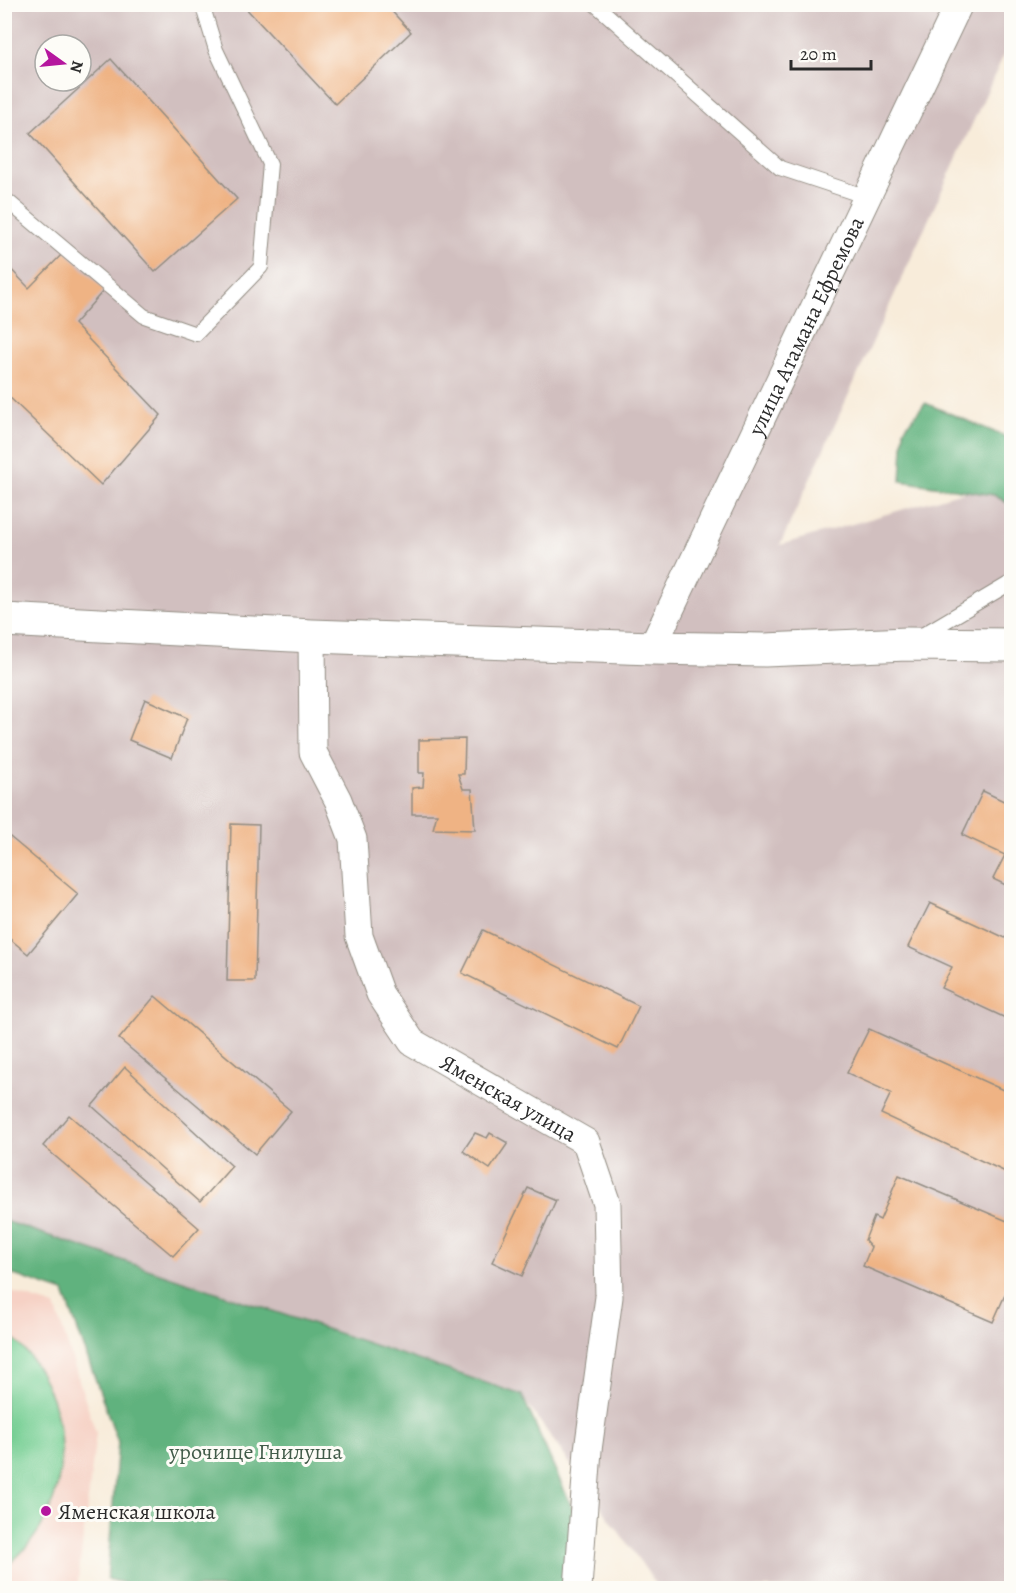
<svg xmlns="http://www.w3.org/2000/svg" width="1016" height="1593" viewBox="0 0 1016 1593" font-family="Alegreya,serif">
	<rect width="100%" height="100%" fill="#fdfcf7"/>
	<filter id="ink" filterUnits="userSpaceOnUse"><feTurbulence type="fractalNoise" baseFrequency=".0167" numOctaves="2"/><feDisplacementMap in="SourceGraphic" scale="12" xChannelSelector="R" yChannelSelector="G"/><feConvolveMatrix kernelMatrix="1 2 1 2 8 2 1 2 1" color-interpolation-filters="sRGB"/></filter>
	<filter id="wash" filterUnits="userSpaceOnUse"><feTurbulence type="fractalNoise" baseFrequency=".008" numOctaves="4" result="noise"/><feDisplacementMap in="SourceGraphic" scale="24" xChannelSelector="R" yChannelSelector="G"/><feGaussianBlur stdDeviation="1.35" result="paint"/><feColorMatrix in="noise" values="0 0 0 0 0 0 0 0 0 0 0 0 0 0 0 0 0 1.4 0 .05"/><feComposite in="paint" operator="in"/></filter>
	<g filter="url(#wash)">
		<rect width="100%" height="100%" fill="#f8ecda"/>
		<polygon fill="#f6d1c5" points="5,1290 55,1306 96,1433 77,1588 5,1588"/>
		<path fill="#d1bfbf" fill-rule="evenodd" d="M5,5h1006v34l-231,506 231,-67v1110h-352l-138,-193 -516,-174zM45,45h36v36h-36z"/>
		<path fill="#77cf94" stroke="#517d60" stroke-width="1.5" d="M4,1330c73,59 79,178 1,237z"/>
		<g fill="#61b27e" stroke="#466e54" stroke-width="1.5">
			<polygon points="925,403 1011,439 1011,505 994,495 901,481 904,429"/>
			<polygon points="5,1221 522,1395 581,1528 578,1588 144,1588 107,1579 118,1442 64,1292 5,1272"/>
		</g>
		<g id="blocks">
			<g fill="#efb384">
				<polygon points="242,4 385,4 411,32 335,104"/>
				<polygon points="111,59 237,199 155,272 30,133"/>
				<polygon points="65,251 104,290 74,324 161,415 101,485 4,392 4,262 29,288"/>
				<polygon points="145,699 187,718 172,758 129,740"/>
				<polygon points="465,739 464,774 458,774 463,789 472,789 475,830 433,829 437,814 412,814 412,788 423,787 424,773 419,773 419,740"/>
				<polygon points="983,791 1012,805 1012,888 993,879 1005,855 962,835"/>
				<polygon points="231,824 259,825 255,981 227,981"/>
				<polygon points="4,832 78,894 28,954 4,934"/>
				<polygon points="930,903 1012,941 1012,1021 941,988 952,967 908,947"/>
				<polygon points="483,930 639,1006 618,1049 462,973"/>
				<polygon points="155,996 291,1111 255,1154 119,1039"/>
				<polygon points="869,1029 1012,1094 1012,1175 881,1114 891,1093 847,1073"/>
				<polygon points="125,1067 232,1166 200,1202 92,1106"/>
				<polygon points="69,1115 199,1228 173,1256 43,1146"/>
				<polygon points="475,1133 487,1138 490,1133 508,1143 490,1169 463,1151"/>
				<polygon points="899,1175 1012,1223 1012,1279 993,1322 863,1266 871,1247 865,1240 874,1217 880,1220"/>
				<polygon points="528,1188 556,1200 522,1276 492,1262"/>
			</g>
		</g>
	</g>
	<g filter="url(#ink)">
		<use href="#blocks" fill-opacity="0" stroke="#928c82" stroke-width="1.5"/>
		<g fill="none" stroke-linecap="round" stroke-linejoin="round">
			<g stroke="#928c82" stroke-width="16">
				<g id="lane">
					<polyline points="595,4 780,168 867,197"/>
					<polyline points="4,198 144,316 196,334 261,267 270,164 216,50 202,4"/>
					<polyline points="919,637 1012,582"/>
				</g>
			</g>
			<g stroke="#928c82" stroke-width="29">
				<g id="street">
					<path id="s1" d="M312,636l1,116 25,48 15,39 6,97 21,58 32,48 174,100 21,62 2,93 -21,153 -10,138"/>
					<path id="s2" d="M652,648l307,-644"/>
				</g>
			</g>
			<g stroke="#928c82" stroke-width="35">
				<polyline id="secondary" points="4,620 312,636 652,648 765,650 907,644 1012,645"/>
			</g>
			<use href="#lane" stroke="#fff" stroke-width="14"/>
			<use href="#street" stroke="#fff" stroke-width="27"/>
			<use href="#secondary" stroke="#fff" stroke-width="33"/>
		</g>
	</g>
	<circle fill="#b5179e" stroke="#fdfcf7" stroke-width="2" cx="46" cy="1511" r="6"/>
	<g text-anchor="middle" stroke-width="6" stroke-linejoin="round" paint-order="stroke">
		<g font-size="22" fill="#2b2b2b" stroke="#fdfcf7">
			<text dy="8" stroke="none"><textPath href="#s2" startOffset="357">улица Атамана Ефремова</textPath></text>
			<text dy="8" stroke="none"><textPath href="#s1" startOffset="540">Яменская улица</textPath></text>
		</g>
		<g font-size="22" fill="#425c4a" stroke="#fdfcf7">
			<text x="256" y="1459">урочище Гнилуша</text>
		</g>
		<g font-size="22" fill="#2b2b2b" stroke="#fdfcf7" text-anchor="start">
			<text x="58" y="1519">Яменская школа</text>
		</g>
	</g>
	<rect width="1016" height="1593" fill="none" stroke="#fdfcf7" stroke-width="24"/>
	<g transform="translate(63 63) rotate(105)"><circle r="28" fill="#fdfcf7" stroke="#a9a8a5" stroke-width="1.5"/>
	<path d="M0-4.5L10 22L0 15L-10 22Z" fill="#b5179e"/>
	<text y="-9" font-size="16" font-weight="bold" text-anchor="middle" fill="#2b2b2b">N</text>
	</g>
	<path d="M791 60v9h80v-9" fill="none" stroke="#2b2b2b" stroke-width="3"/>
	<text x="800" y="60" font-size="18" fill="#2b2b2b" stroke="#fdfcf7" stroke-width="4.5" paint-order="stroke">20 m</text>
</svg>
